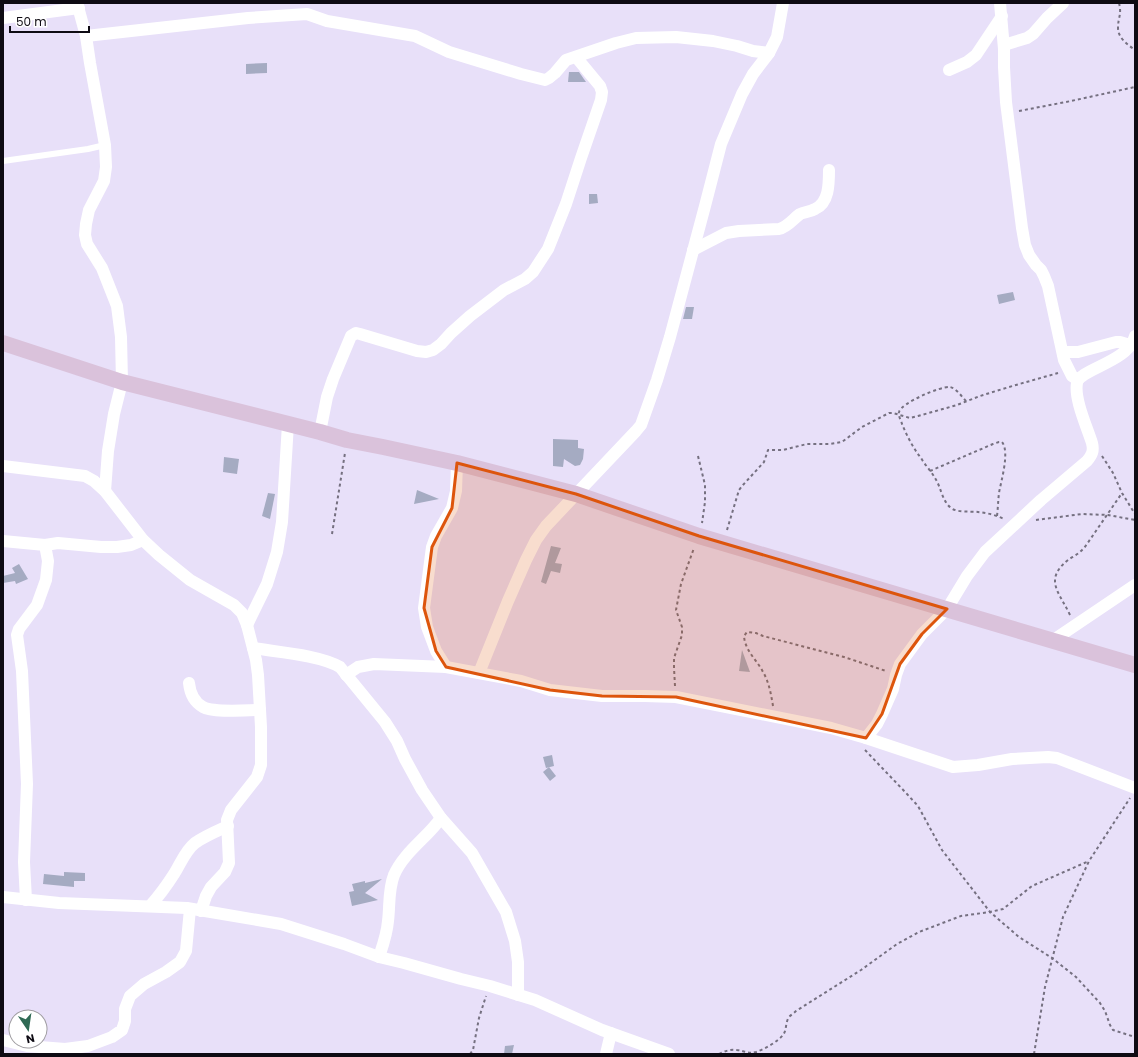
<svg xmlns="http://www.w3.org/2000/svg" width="1138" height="1057" viewBox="0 0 1138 1057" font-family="Poppins,sans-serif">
	<rect width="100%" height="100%" fill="#e8e0f9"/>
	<g fill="#a5abc2">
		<polygon points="267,63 267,73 246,74 246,64"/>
		<polygon points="569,72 579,72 586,82 568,82"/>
		<polygon points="589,194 597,194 598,203 589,204"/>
		<polygon points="1013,292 1015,300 999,304 997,295"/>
		<polygon points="686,307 694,307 692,319 683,319"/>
		<polygon points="553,439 578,440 578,448 584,449 583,459 580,465 575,466 564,459 563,467 553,466"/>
		<polygon points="224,457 239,459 237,474 223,472"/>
		<polygon points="417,490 439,499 414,504"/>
		<polygon points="268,493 275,494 270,519 262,516"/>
		<polygon points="551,546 561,548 555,563 562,564 560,573 551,571 546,584 541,582"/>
		<polygon points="19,564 28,579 16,584 15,581 3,583 3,576 15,573 12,568"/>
		<polygon points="742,650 750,672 739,671"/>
		<polygon points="552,755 554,766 546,768 543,757"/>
		<polygon points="549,767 556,776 550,781 543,772"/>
		<polygon points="64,872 85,873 85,881 74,881 74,887 43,884 44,874 64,876"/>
		<polygon points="382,879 365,893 378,900 352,906 349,892 354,891 352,884 365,881 365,883"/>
		<polygon points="514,1045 512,1054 504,1054 505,1046"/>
	</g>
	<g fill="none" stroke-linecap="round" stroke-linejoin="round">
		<g stroke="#757080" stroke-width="2" stroke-dasharray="3 3" stroke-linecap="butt">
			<path d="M1119,3c3,12 -1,14 -1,25 0,10 10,17 17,22"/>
			<polyline points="1019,111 1071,101 1135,87"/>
			<path d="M966,401c-4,-4 -10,-13 -16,-14 -9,-1 -49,16 -51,25 -1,4 2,8 3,12 5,12 11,24 19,34 4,7 10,13 14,20 6,9 7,23 16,30 7,5 19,3 27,4 9,1 18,3 26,7"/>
			<polyline points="698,456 705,485 705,502 702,523"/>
			<polyline points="1102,456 1113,473 1122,493 1135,514"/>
			<path d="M930,471l63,-27 6,-2h3c8,10 -1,39 -3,51 -1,8 -1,15 -2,23"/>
			<polyline points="1036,520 1082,514 1108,515 1135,520"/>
			<polyline points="727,530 739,490 743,485 764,462 768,450 783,450 807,444 830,444 842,442 862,427 889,413 893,413 910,418 918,416 957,405 980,396 1009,387 1058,373"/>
			<polyline points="332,534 345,453"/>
			<path d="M1070,615c-10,-22 -27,-35 -2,-55 4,-3 9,-5 13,-9 2,-2 4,-4 6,-7l35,-51"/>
			<polyline points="675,686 674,668 674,658 682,635 682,627 676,610 681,584 694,548"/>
			<path d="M773,706c-2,-12 -4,-24 -10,-34 -6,-12 -18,-21 -19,-36l3,-4 9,1 7,3 81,21 42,14"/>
			<polyline points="865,750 907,794 918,806 942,850 990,912 1019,937 1052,958 1076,977 1100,1003 1105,1011 1110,1025 1113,1030 1135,1037"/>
			<polyline points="470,1054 473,1050 479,1018 486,996"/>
			<path d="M719,1054c6,-3 12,-5 18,-4 8,1 11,4 19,2 9,-3 21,-10 27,-17 4,-5 2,-12 6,-18 2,-2 5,-4 7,-6l65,-41 36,-26 22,-12 42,-16 29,-4 13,-3 29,-23 57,-25"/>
			<polyline points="1034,1054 1045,987 1063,917 1089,861 1130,798"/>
		</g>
		<polyline stroke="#fff" stroke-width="6" points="3,161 88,149 105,145"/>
		<g stroke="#fff" stroke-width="12">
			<polyline points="77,3 86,36 90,63 105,145 106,167 104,181 89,210 86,224 85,235 87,244 102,268 117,306 121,337 122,382 114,414 108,451 105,491"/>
			<polyline points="1000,3 1004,49 1004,67 1006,102 1022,228 1025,245 1029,255 1036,265 1041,270 1044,276 1048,286 1064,360 1072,376 1078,380"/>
			<polyline points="3,18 79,8"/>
			<polyline points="86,36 248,18 307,14 327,21 415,36 449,52 521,74 545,80 549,78 555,73 566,60 616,43 636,38 676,37 713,41 737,46 753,51 769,53"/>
			<polyline points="1004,45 1027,38 1033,34 1047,18 1063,3"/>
			<polyline points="949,70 967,62 976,55 1002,16"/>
			<path d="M693,250l33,-17 13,-2 40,-2c9,-2 14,-10 21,-15 4,-2 10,-2 15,-5 14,-6 14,-25 14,-39"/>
			<polyline points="1063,352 1078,352 1116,342 1120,342 1130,345"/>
			<polyline points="320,432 327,397 333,379 351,336 356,333 360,334 417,351 426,352 433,350 441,344 451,333 470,316 504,290 525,279 533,272 548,249 566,204 581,158 601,100 602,92 600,86 576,57"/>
			<polyline points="3,466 85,476 94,481 105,491 143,540 159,555 190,580 234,605 242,613 247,625 256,660 258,675 261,727 261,765 257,777 231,810 227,820 229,863 225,872 211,887 206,896 201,911"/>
			<polyline points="3,541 45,545 58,543 101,547 117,547 131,545 143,540"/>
			<polyline points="247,625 267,584 277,552 282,522 288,424"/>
			<polyline points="1052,641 1135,585"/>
			<path d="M253,648c24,4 67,7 87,19l45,55 12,19 8,18 17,31 19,28 31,35 34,59 9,29 3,21v33"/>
			<polyline points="446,667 436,651 427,627 424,608 432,547 436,536 452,508 456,491 457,463"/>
			<polyline points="479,673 508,601 526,560 536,540 546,526 636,431 641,425 657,380 670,337 705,206 721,144 742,94 753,74 769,53 777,37 783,3"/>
			<polyline points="346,675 358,667 374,664 446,667 521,681 550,690 602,696 645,696 676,697 831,728 866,738 953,767 978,765 1012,759 1048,757 1057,758 1135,788"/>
			<path d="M189,683c1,10 5,19 14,24 10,6 45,3 57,3"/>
			<path d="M866,738l11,-14 5,-10 11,-25 3,-14 4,-11 22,-30 25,-25 20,-33 18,-24 56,-52 46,-39c5,-6 7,-10 5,-18 -5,-16 -18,-44 -15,-60 2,-14 52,-21 58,-47"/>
			<polyline points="3,897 59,903 187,908 281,924 344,944 379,957 404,963 461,979 490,986 535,1000 602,1030 669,1054"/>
			<polyline points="26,900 24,862 27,784 22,671 17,635 19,629 37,605 46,580 48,561 45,545"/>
			<path d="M150,906c9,-10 17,-21 24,-32 7,-11 11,-23 21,-31 10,-7 22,-12 33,-17"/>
			<path d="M379,957c4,-12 8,-23 9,-36 2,-15 0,-31 6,-46 10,-23 33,-37 47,-57"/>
			<polyline points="3,1040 27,1046 65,1049 88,1046 112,1037 122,1030 125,1021 125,1009 130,996 144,984 166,972 180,962 186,951 190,909"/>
			<polyline points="606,1054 611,1033"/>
		</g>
		<polyline stroke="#dac2db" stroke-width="16" points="3,343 122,382 320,432 347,440 383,447 457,463 576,494 699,536 1135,665"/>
	</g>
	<path fill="#dd550c" fill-opacity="0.2" stroke="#dd550c" stroke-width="3" stroke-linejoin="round" d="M457,463l119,31 123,42 248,73 -25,25 -22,30 -18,50 -16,24 -190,-41 -74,-1 -52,-6 -104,-23 -10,-16 -12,-43 8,-61 20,-39z"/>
	<rect width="1138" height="1057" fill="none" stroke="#0e0b13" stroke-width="8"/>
	<g transform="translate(28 1029) rotate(167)"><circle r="19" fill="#ffffff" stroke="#9f9da1"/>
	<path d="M0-3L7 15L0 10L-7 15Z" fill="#2f6a54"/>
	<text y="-6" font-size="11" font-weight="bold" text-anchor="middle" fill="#0e0b13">N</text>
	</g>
	<path d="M10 26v6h79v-6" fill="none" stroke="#0e0b13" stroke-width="2"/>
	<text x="16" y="26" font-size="12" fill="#0e0b13" stroke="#ffffff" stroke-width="3" paint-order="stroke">50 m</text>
</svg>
